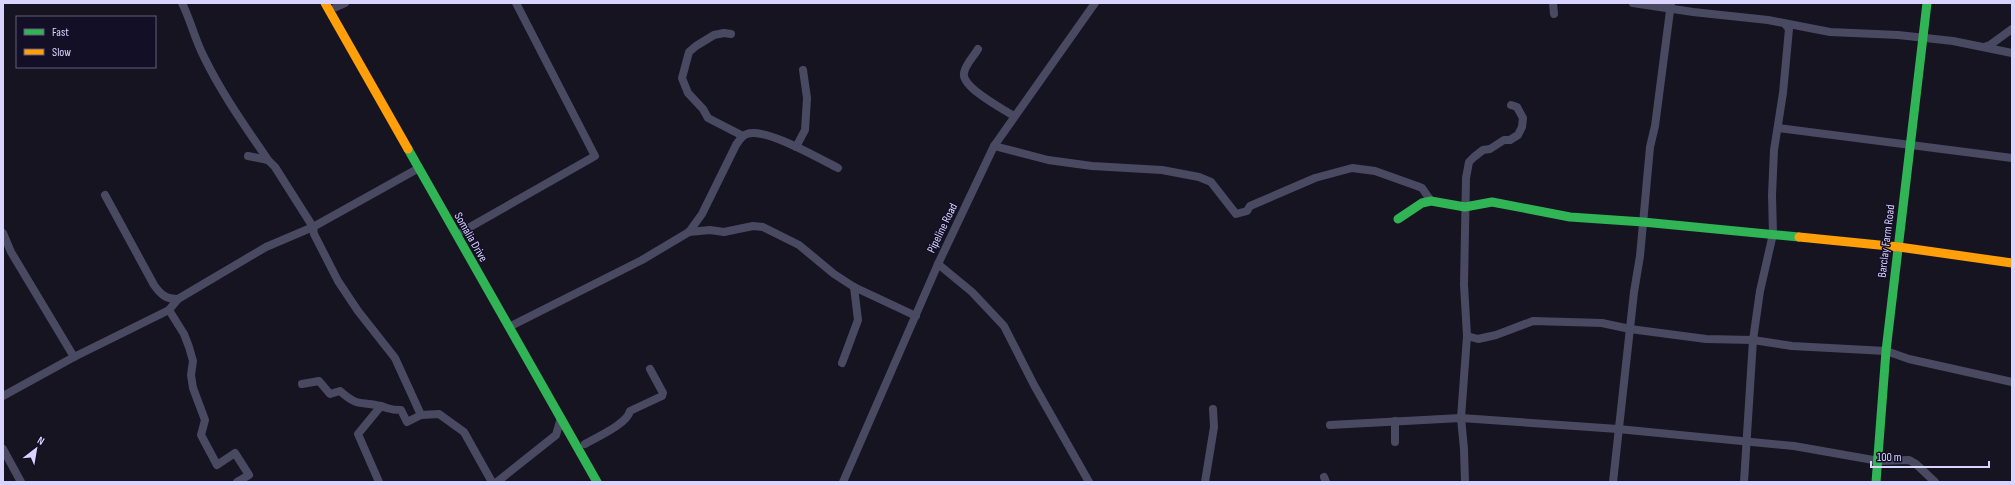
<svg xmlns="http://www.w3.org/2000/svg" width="2015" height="485" viewBox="0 0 2015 485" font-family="'Sofia Sans Condensed',sans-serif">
	<rect width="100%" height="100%" fill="#161421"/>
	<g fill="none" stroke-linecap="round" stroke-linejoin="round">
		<g stroke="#4a4962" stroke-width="8">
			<path d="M182,3c9,18 13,37 22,54 18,37 41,69 64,103"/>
			<polyline points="1553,3 1554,14"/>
			<polyline points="1633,3 1693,12 1768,20 1830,32 1898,35 1953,41 2012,53"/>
			<polyline points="336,7 345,3"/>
			<polyline points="731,34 724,33 714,35 696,46 689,52 682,78 688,93 703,109 708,118 743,136"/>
			<polyline points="1984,47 1990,45 2012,29"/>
			<path d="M978,49c-4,7 -13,16 -14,24 -3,14 39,36 50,43"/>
			<polyline points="1778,128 2012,158"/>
			<polyline points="994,146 1048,160 1092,166 1162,170 1199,177 1211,182 1236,214 1247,211 1250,206 1315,178 1352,168 1375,171 1417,186 1422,188 1431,201"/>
			<polyline points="796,147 805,130 807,98 803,70"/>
			<polyline points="248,156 268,160 275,167 313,227 419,168"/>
			<path d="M105,195l49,90c7,10 12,14 24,14l88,-52 47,-20 1,7 24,47 20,30 37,47 26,57 18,-1 25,18 28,50"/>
			<polyline points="463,231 595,156 516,3"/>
			<polyline points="689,232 710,230 724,232 753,226 763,227 799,245 834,274 854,287 916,316"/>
			<polyline points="3,233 11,252 74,357"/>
			<polyline points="938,264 972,292 1004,326 1034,385 1089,482"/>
			<polyline points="169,310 184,334 189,347 193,361 191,375 193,388 205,420 201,435 217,465 235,453 249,475 237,482"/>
			<path d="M509,327l133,-67 47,-28 13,-18 34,-69c3,-4 5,-9 11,-11 18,-7 73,25 91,34"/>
			<polyline points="1467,336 1478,339 1496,335 1533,321 1602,323 1630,329 1706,339 1753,340 1792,346 1886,351 1909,359 2012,382"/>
			<polyline points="842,363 858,320 854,287"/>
			<path d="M302,384l17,-3 11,13 10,-3c18,16 19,10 40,15 9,2 9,4 21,4l6,12 14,-7"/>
			<polyline points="3,396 74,357 169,310 178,299"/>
			<polyline points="1330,425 1461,418 1618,429 1794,446 1879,461 1909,460 1916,464 1935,482"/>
			<polyline points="1395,442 1395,421"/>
			<path d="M585,444c12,-7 42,-20 45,-33l32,-15 1,-3 -13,-24"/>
			<polyline points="3,449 21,482"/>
			<polyline points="1324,477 1326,482"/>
			<polyline points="379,482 358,434 381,406"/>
			<polyline points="497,482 556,435 561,418"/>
			<polyline points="843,482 938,264 994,146 1095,3"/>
			<polyline points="1205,482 1214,427 1213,409"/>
			<polyline points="1465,482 1464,449 1461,418 1467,336 1464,285 1466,178 1469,162 1474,157 1483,150 1490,149 1504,140 1510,140 1518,135 1522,127 1523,118 1517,107 1511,105"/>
			<polyline points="1613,482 1634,292 1640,256 1650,147 1655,126 1671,3"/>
			<polyline points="1744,482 1753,340 1760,291 1773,234 1772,195 1774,150 1783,93 1789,29 1785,24"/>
		</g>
		<g stroke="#30b455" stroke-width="9">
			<polyline points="408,149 597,482"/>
			<polyline points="1398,219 1422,203 1431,201 1465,207 1492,202 1570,217 1643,222 1799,237"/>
			<polyline points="1876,482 1886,351 1927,3"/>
		</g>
		<g stroke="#ff9f0a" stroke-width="9">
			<polyline points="325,3 408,149"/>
			<polyline points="1799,237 1899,247 2012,263"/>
		</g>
	</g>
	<g text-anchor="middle" stroke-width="3" stroke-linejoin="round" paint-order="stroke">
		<g font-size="12" fill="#d9d4ff" stroke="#130f26">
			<text transform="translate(942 228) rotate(-64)" y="4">Pipeline Road</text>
			<text transform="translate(471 237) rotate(60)" y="4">Somalia Drive</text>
			<text transform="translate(1886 241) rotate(-83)" y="4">Barclay Farm Road</text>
		</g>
	</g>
	<rect width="2015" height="485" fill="none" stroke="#d9d4ff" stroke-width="8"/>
	<rect x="16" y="16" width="140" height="52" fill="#130f26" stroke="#625e7d"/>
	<rect x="24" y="29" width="20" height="6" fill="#30b455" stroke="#625e7d"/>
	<text x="52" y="36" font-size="12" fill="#d9d4ff">Fast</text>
	<rect x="24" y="49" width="20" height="6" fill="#ff9f0a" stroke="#625e7d"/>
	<text x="52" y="56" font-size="12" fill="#d9d4ff">Slow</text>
	<g transform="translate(36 449) rotate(31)" stroke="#130f26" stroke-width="3" paint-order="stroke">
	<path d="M0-3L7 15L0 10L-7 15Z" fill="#d9d4ff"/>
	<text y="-6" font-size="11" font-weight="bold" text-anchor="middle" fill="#d9d4ff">N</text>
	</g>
	<path d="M1871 461v6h118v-6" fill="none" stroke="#d9d4ff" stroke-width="2"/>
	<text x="1877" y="461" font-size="12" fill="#d9d4ff" stroke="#130f26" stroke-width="3" paint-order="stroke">100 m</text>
</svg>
